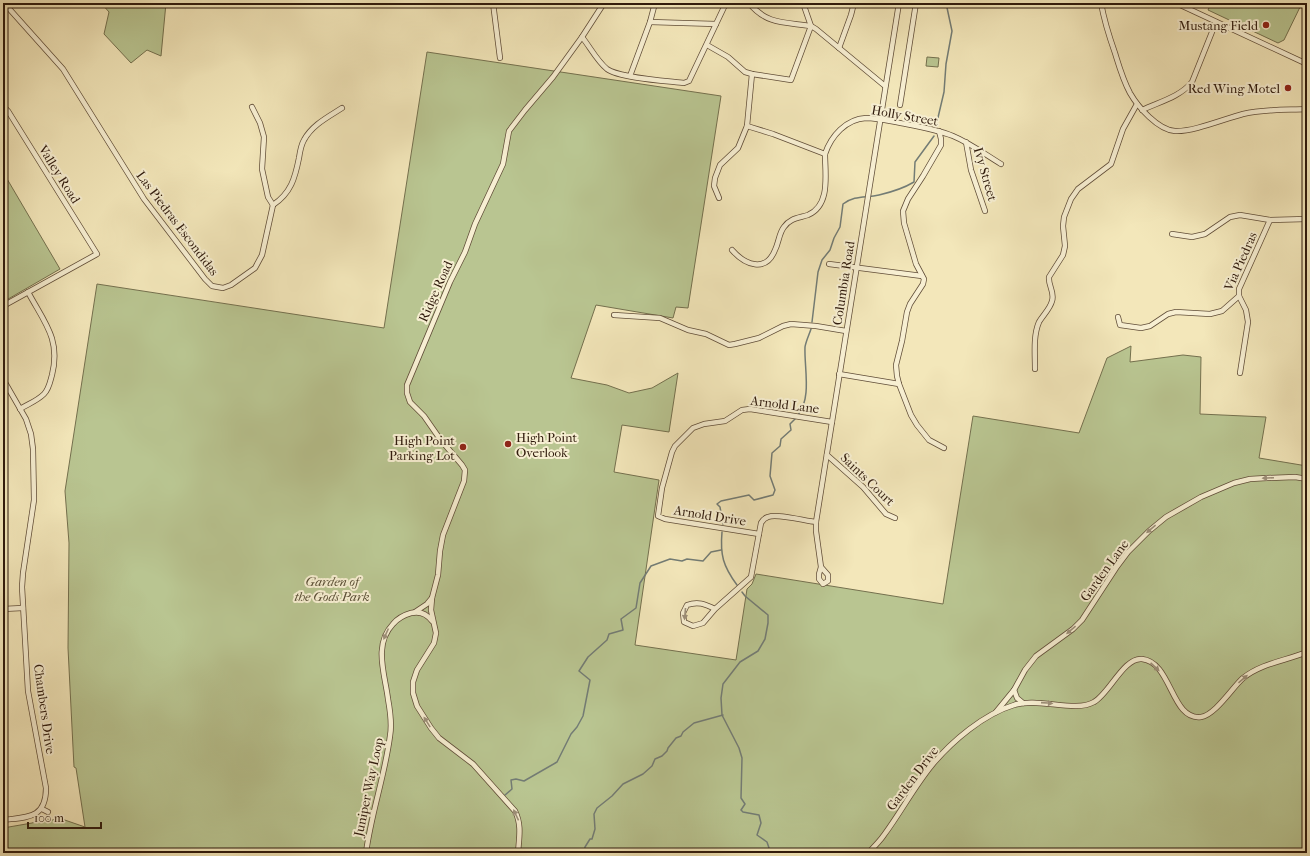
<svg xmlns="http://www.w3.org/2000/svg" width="1310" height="856" viewBox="0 0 1310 856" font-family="'IM FELL French Canon',serif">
	<rect width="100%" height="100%" fill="#f3e7ba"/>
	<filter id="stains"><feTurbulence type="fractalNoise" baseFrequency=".005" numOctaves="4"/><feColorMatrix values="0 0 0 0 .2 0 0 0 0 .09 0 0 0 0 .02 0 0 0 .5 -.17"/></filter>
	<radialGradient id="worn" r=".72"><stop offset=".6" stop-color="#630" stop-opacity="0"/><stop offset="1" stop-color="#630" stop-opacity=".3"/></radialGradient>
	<g fill="#b9c591" stroke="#74704e">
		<polygon points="101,3 166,3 161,56 147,50 131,63 104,34 109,12"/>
		<polygon points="1211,3 1302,3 1284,40 1278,43 1208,10"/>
		<polygon points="427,52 721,96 688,308 676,307 673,318 596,305 571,378 607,385 629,393 652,388 678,373 669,432 622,425 614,472 659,480 635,645 736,660 747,589 752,584 756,574 943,604 973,416 1079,433 1107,358 1131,346 1130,362 1183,355 1201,357 1200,414 1266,417 1259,458 1307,466 1307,853 3,853 3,828 32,823 40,820 42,822 46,819 53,820 56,817 85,827 76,768 74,767 68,648 69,543 65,491 97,284 384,328"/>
		<polygon points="927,57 939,58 938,67 926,66"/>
		<polygon points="3,172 60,269 3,302"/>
	</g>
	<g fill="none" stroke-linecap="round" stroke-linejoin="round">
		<g stroke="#737c75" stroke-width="1.5">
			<polyline points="936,126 944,92 946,64 952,31 946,3"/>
			<path d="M812,322l6,-50 4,-12 8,-10 4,-12 6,-11 3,-23c12,-9 22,-6 36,-9 13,-3 25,-7 35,-13l1,-20 19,-26"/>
			<path d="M798,415c14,-17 6,-48 7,-68 1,-6 4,-12 6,-18"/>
			<polyline points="723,524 720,507 717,504 721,501 749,495 754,500 773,495 775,490 770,476 772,453 780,446 781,439 791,430 790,424 796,418"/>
			<path d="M722,532c-2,23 1,34 15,53"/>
			<polyline points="742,592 745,596 768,615 768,623 765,639 758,651 740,662 723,684 721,698 722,715 739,748 742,758 741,798 745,804 741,810 743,812 759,815 761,823 757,835 767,842 769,848"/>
			<polyline points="505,795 512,789 511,780 516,779 524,781 557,762 571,734 577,727 583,716 590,680 579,671 588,657 607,640 609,634 623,630 621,619 636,608 640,583 651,566 670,559 682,561 687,559 703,561 711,552 721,550"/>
			<polyline points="770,850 771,853"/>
			<polyline points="584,853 585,847 590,839 592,839 595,829 594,814 597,808 612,796 623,784 643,774 652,766 655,759 662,756 667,751 668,748 676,738 681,736 683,732 694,723 723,715"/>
		</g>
		<g stroke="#604d38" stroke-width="6">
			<g id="minor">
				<path d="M4,3l59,66 81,130 61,80 7,7 11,2 8,-3 24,-17 7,-13 11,-50c18,-12 22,-27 26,-47 1,-7 2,-13 5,-18 8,-15 24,-23 38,-32"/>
				<polyline points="493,3 500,58"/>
				<path d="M749,3c18,22 36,19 62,23l5,3 69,57"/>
				<path d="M1101,3c3,17 8,33 14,50 4,13 8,27 15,40 8,14 28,37 45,38 18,1 49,-12 68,-17 21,-5 43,-4 64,-5"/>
				<polyline points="1176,3 1307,64"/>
				<polyline points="650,22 716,24"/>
				<path d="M582,37c8,10 15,24 25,32 12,9 60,12 77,14l5,-2 37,-78"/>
				<polyline points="707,45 728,57 745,72 752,74 791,80 811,26 803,3"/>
				<polyline points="839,48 851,15 854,3"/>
				<polyline points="630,76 650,22 655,3"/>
				<polyline points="900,105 916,3"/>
				<polyline points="3,106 8,111 97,254 3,306"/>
				<polyline points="252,107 260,123 264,137 262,169 268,197 273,205"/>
				<path d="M1142,110c17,-8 38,-13 50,-28l24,-60"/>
				<path d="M747,126l26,8 52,20c6,-18 21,-35 41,-36 13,0 27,4 40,6 16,3 32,6 47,12 17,7 33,19 48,28"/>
				<polyline points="939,131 941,139 941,145 923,176 908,199 903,211 904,223 916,264 924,279 923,284 910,304 907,312 902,341 896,365 897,376 899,384 911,415 917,425 929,440 944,448"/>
				<polyline points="966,142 971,170 985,211"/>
				<polyline points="719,198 714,186 715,178 720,165 738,148 747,126 752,74"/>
				<polyline points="1172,234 1192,237 1205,234 1230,217 1240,215 1270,220 1307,219"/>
				<path d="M732,250c13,15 34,23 43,0 4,-8 4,-17 9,-23 6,-9 15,-9 24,-12 23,-10 17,-41 17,-61"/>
				<polyline points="829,264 922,276"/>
				<polyline points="1239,296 1246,310 1248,322 1240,373"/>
				<polyline points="614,315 660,318 688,330 706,334 729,345 735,344 759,338 783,326 791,324 816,326 846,331"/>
				<polyline points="1118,317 1120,325 1141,328 1150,326 1168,314 1176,312 1210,314 1222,311 1239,296 1239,289 1270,220"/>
				<path d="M1035,369c0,-15 -2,-33 4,-47 4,-7 11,-13 13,-21 3,-9 -4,-15 -3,-24l14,-22 2,-9 -2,-20 1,-9 7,-18 7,-10 33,-25 12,-35 14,-25"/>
				<polyline points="839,374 899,384"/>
				<path d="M3,379l23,40 5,15 2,15 1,51 -11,73 -1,14 6,104 18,97c0,31 -19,29 -43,32"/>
				<path d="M20,409c8,-5 17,-8 24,-15 5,-5 6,-12 8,-19 9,-36 -8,-53 -24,-83"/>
				<polyline points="827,455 863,487 886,514 895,518"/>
				<polyline points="759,534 665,519 658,516 662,488 672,452 675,446 693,428 704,424 725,421 742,410 750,409 832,422"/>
				<polyline points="821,567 828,575 828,581 823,584 819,579 819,574 821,567 816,531 816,522 899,3"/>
				<polyline points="3,609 23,608"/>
				<path d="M715,609c-10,-5 -17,-8 -28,-4l-4,8 1,9 9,4 10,-3 12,-14 36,-32 10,-54c2,-3 3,-5 7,-6 9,-4 37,4 48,5"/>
				<polyline points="415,612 427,604 432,598"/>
				<polyline points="1014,690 1017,698 1023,703"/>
				<polyline points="996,712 1014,690 1025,670 1036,656 1073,629 1082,620 1116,568 1128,552 1149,531 1166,517 1201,497 1234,483 1250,479 1267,478 1295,477 1307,479"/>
				<polyline points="42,809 48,812"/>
				<path d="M366,853c5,-39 19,-78 24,-117 2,-11 0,-26 -2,-37 -3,-25 -15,-54 5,-75 5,-6 11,-9 18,-11 9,-2 16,1 21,8"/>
				<path d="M518,853c1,-15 4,-28 -3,-42l-42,-47 -34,-26 -8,-10 -14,-22 -4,-13v-11l4,-12 17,-27 2,-10 -5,-23 1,-12 6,-23 2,-24 3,-16 21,-54 1,-11 -3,-5 -22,-26 -16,-23 -14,-14 -3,-9v-8l43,-103 15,-30 10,-28 28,-60 6,-33 16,-21 28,-33 29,-40 22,-34"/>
				<path d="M868,853c6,-6 12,-12 16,-18 17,-23 30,-48 48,-70 20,-24 52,-51 82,-60 24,-8 61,8 80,-3 15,-8 30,-45 48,-43 30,3 29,62 59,58 14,-2 31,-29 42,-39 19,-15 42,-17 64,-26"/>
			</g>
		</g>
		<use href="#minor" stroke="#f7efd2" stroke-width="4.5"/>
	</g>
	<defs><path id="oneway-solid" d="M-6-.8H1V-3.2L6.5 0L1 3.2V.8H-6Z"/></defs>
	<g fill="#9d8f79">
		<use href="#oneway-solid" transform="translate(1268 478) rotate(177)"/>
		<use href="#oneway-solid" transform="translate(1151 529) rotate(140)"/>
		<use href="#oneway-solid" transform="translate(685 614) rotate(95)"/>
		<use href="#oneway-solid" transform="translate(1071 630) rotate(140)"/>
		<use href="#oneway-solid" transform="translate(386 634) rotate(114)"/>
		<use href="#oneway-solid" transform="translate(1155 667) rotate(43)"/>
		<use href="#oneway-solid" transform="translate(1243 679) rotate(-41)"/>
		<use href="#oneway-solid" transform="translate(1047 703) rotate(4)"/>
		<use href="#oneway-solid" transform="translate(427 722) rotate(-122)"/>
		<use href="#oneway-solid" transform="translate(516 815) rotate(-115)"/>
	</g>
	<g fill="#8f2418" stroke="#f7efd2" stroke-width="1.5">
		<circle cx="1266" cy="25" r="4"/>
		<circle cx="1288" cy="88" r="4"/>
		<circle cx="508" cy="444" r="4"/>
		<circle cx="463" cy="447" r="4"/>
	</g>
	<g text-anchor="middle" stroke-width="4" stroke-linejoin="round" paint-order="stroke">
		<g font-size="13" fill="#2f1a0c" stroke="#f7efd2" text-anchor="end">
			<text x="1258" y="30">Mustang Field</text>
			<text x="1280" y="93">Red Wing Motel</text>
			<text x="516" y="442" text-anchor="start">High Point<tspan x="516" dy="15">Overlook</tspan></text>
			<text x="455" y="445">High Point<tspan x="455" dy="15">Parking Lot</tspan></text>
		</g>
		<g font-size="13" fill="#2f1a0c" stroke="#f7efd2">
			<text transform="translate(905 115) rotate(10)" y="5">Holly Street</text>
			<text transform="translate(60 174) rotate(58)" y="5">Valley Road</text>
			<text transform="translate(986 174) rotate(74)" y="5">Ivy Street</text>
			<text transform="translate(178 223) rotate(53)" y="5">Las Piedras Escondidas</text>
			<text transform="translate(1240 261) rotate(-66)" y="5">Via Piedras</text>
			<text transform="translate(843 283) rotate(-81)" y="5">Columbia Road</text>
			<text transform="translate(435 291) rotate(-66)" y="5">Ridge Road</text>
			<text transform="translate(785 404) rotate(7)" y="5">Arnold Lane</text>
			<text transform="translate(868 479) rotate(44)" y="5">Saints Court</text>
			<text transform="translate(710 515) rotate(9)" y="5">Arnold Drive</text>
			<text transform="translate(1104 570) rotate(-54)" y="5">Garden Lane</text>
			<text transform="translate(45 709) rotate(82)" y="5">Chambers Drive</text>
			<text transform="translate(912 778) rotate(-53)" y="5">Garden Drive</text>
			<text transform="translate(368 787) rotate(-78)" y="5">Juniper Way Loop</text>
		</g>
		<g font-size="13" font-style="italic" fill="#584d34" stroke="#f7efd2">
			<text x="332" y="586">Garden of<tspan x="332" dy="15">the Gods Park</tspan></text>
		</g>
	</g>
	<rect width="1310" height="856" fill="none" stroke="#f3e7ba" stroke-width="16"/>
	<rect x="4" y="4" width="1302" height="848" fill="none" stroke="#2f1a0c" stroke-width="2"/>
	<rect x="8" y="8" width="1294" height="840" fill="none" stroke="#2f1a0c"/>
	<path d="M28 822v6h73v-6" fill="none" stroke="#2f1a0c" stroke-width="2"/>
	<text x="34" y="822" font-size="12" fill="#2f1a0c" stroke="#f7efd2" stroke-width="3" paint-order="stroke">100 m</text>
	<rect width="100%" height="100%" filter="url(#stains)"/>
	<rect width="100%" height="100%" fill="url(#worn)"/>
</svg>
